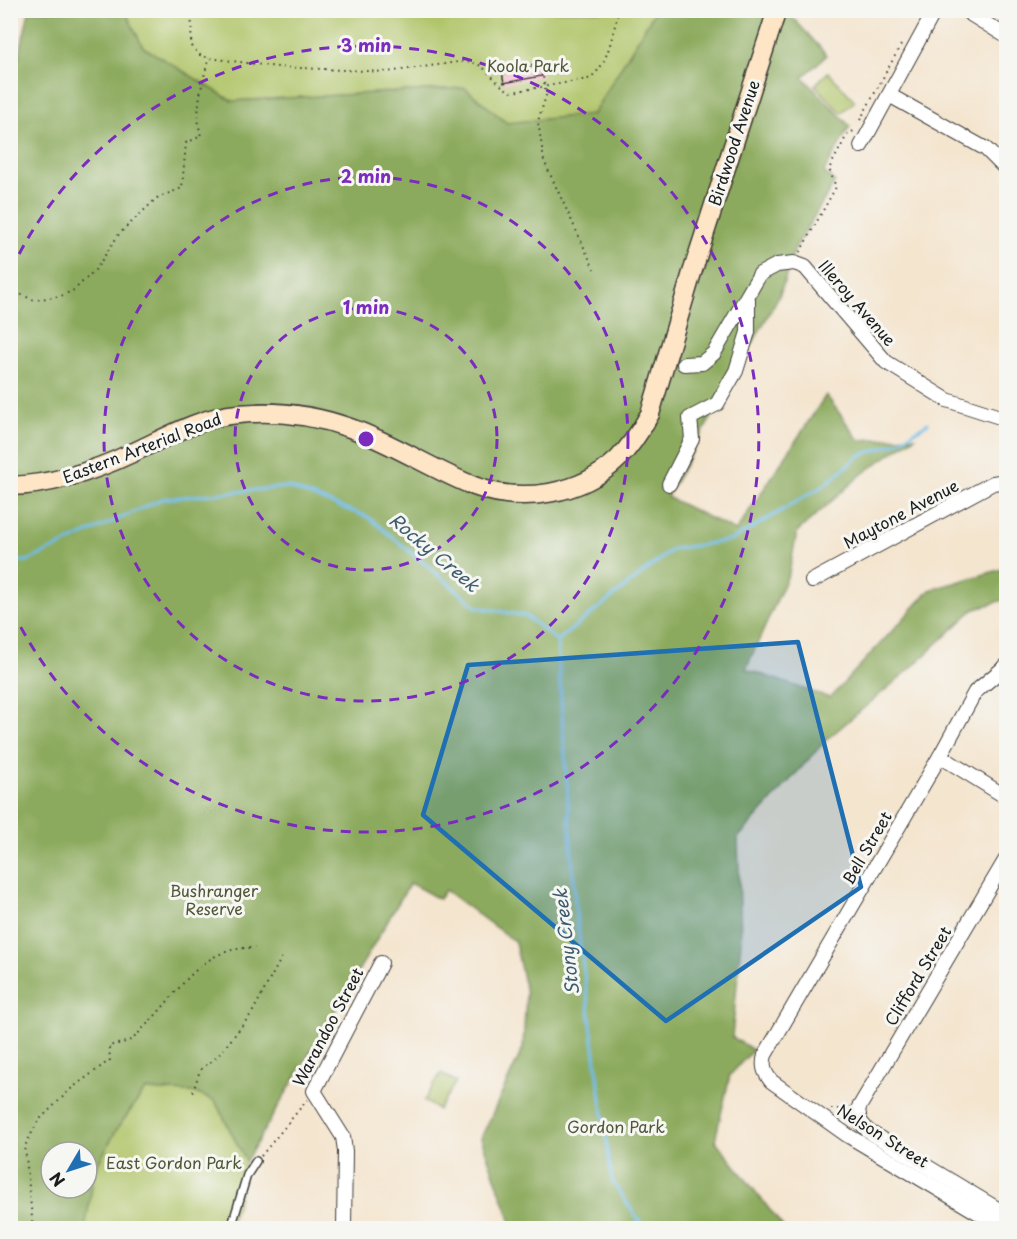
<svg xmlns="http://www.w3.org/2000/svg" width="1017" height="1239" viewBox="0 0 1017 1239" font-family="'Playpen Sans',sans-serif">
	<rect width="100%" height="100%" fill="#f6f6f2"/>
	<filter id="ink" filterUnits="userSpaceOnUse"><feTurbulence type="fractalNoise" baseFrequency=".0167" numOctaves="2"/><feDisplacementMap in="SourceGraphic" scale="12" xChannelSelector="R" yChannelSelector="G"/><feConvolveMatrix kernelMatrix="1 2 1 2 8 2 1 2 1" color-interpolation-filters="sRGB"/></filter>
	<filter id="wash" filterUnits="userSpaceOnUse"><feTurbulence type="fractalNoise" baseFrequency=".008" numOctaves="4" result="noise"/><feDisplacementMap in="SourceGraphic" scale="24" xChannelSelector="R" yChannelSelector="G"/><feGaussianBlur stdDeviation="1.35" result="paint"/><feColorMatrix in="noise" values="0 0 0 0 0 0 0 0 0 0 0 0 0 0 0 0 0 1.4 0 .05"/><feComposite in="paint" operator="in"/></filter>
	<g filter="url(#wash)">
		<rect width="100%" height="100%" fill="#f4e5cf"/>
		<g fill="#b0c569" stroke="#667042" stroke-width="1.5">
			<polygon points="125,11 655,11 593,114 507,123 465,88 232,101 143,47"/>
			<polygon points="828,72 855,101 841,113 815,85"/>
			<polygon points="441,1073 456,1082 438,1110 424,1101"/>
			<polygon points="145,1090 193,1092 215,1101 246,1161 237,1205 227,1228 85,1228 95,1169 117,1129"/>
		</g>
		<path fill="#8caa5d" stroke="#54633c" stroke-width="1.5" fill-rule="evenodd" d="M29,11h96l18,36 89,54 233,-13 42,35 86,-9 62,-103h128l10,7 34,37 -24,22 47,49 -26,46 11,10 -40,66 -15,46 -113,203 69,34 90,-136 33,45 56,-3 -53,37 -65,58 -8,41 -43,96 84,29 100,-108 76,-22v31l-33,11 -64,60 -82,69 -89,99 3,104 -9,95 21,13 -23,25 -15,65 69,88h-271l-32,-90 42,-90 3,-55 -11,-51 -70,-52 -6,9 -29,-16 -164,278 -31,-60 -22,-9 -48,-2 -28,39 -22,40 -10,59h-74l-1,-1131zM51,1152h36v36h-36z"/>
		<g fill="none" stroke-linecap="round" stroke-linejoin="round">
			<g stroke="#6fbde9" stroke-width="3">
				<polyline points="10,561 27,561 162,499 287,487 368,517 477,607 526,616 557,641 673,549 732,540 826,484 860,455 895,444 928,423"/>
				<polyline points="557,641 576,914 612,1181 644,1228"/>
			</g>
		</g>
		<g id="blocks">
			<polygon fill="#fca6c7" points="541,65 542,76 504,83 502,72"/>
		</g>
	</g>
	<g filter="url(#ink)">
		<use href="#blocks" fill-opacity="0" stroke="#3c3a37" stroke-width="1.5"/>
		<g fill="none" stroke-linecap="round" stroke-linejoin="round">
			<g stroke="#3c3a37" stroke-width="10">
				<polyline id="service" points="231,1228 247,1175 256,1161"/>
			</g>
			<g stroke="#3c3a37" stroke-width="16">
				<g id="minor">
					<polyline points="964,10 1006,36"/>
					<polyline points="889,95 986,149 1006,169"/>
					<polyline points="861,146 935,10"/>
					<polyline points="684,364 702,363 714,353 760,274 777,265 794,263 805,267 886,362 947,400 1006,419"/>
					<polyline points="669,484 692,439 690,418 717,404 736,371 748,332 748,299"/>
					<polyline points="812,581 993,483 1006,481"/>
					<polyline points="940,756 1006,797"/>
					<polyline points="1006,859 858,1109 860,1121 868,1131 1006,1214"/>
					<polyline points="344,1228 345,1151 343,1137 314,1091 381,963"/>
					<path d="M1004,1228l-157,-93 -76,-54c-7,-9 -9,-15 -6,-26l175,-299 35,-64 31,-26"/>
				</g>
			</g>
			<g stroke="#3c3a37" stroke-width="21">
				<path id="secondary" d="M10,486c43,-1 84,-15 122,-33 35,-16 68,-36 106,-39 38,-4 76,1 112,14 43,15 81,41 124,58 47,18 107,9 144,-27 13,-13 23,-29 32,-45l41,-138 86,-266"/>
			</g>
			<g stroke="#3c3a37" stroke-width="2" stroke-dasharray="1.5 4.5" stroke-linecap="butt">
				<path d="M192,10l-1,36 9,9 9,3 69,9 109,5 79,-11c24,3 26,23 46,31l76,-13c21,-12 24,-46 31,-69"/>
				<polyline points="490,72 541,63 546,96 538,121 544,161 594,269"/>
				<polyline points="860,120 902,43"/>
				<polyline points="800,252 836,187 829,169 847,135 855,130"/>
				<path d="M10,290l24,10 27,-4 13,-6 22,-21 23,-35 38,-36 25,-10 4,-45 15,-7c-7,-25 1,-53 8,-78"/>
				<polyline points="1002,892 1006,884"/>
				<polyline points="193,1092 200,1070 219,1055 252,1013 283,955"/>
				<polyline points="831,1109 846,1109"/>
				<polyline points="261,1156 307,1100"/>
				<path d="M33,1228l-8,-82 13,-25 34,-33 38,-28 -1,-14c7,-2 17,-3 23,-7 5,-3 9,-9 13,-13 35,-33 55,-81 110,-78"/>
			</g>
			<use href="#service" stroke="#fff" stroke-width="7"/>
			<use href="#minor" stroke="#fff" stroke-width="14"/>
			<use href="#secondary" stroke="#fde5c5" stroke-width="18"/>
		</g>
	</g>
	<path fill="#1f6fb2" fill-opacity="0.2" stroke="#1f6fb2" stroke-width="4.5" stroke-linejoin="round" d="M798,642l63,245 -195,134 -243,-206 45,-150z"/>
	<g fill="none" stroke="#7b2cbf" stroke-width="3" stroke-dasharray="10 8">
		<circle cx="366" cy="439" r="131"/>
		<circle cx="366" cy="439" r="262"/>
		<path d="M11 270A393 393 0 1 1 11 608"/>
	</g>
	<g text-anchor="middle" stroke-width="6" stroke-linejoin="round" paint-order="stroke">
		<g font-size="16" fill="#505737" stroke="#f6f6f2">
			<text x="528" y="72">Koola Park</text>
			<text x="214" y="897">Bushranger<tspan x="214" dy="18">Reserve</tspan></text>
			<text x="616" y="1133">Gordon Park</text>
			<text x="174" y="1169">East Gordon Park</text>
		</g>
		<g font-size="16" fill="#1c1c1c" stroke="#f6f6f2">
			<text transform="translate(734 143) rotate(-72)" y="6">Birdwood Avenue</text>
			<text transform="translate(857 303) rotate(49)" y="6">Illeroy Avenue</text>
			<text transform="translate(142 448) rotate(-21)" y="6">Eastern Arterial Road</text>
			<text transform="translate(901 514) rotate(-28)" y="6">Maytone Avenue</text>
			<text transform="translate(867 848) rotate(-60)" y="6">Bell Street</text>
			<text transform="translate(918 976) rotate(-59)" y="6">Clifford Street</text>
			<text transform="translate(328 1027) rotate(-62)" y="6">Warandoo Street</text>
			<text transform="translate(883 1136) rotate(32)" y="6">Nelson Street</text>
		</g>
		<g font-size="18" font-style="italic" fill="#3d5c6e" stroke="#f6f6f2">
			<text transform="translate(434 553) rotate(40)" y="6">Rocky Creek</text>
			<text transform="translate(567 942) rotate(-97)" y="6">Stony Creek</text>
		</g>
	</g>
	<circle cx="366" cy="439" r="9" fill="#7b2cbf" stroke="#f6f6f2" stroke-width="3"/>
	<g font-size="18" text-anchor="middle" font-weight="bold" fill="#7b2cbf" stroke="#f6f6f2" stroke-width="6" stroke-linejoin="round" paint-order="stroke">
		<text x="366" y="52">3 min</text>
		<text x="366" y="183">2 min</text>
		<text x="366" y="314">1 min</text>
	</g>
	<rect width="1017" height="1239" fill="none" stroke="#f6f6f2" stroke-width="36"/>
	<g transform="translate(69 1170) rotate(231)"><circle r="28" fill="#f6f6f2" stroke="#9f9f9c" stroke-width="1.5"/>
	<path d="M0-4.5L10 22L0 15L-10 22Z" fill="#1f6fb2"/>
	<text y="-9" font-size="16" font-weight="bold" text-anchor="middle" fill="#1c1c1c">N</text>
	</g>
</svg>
